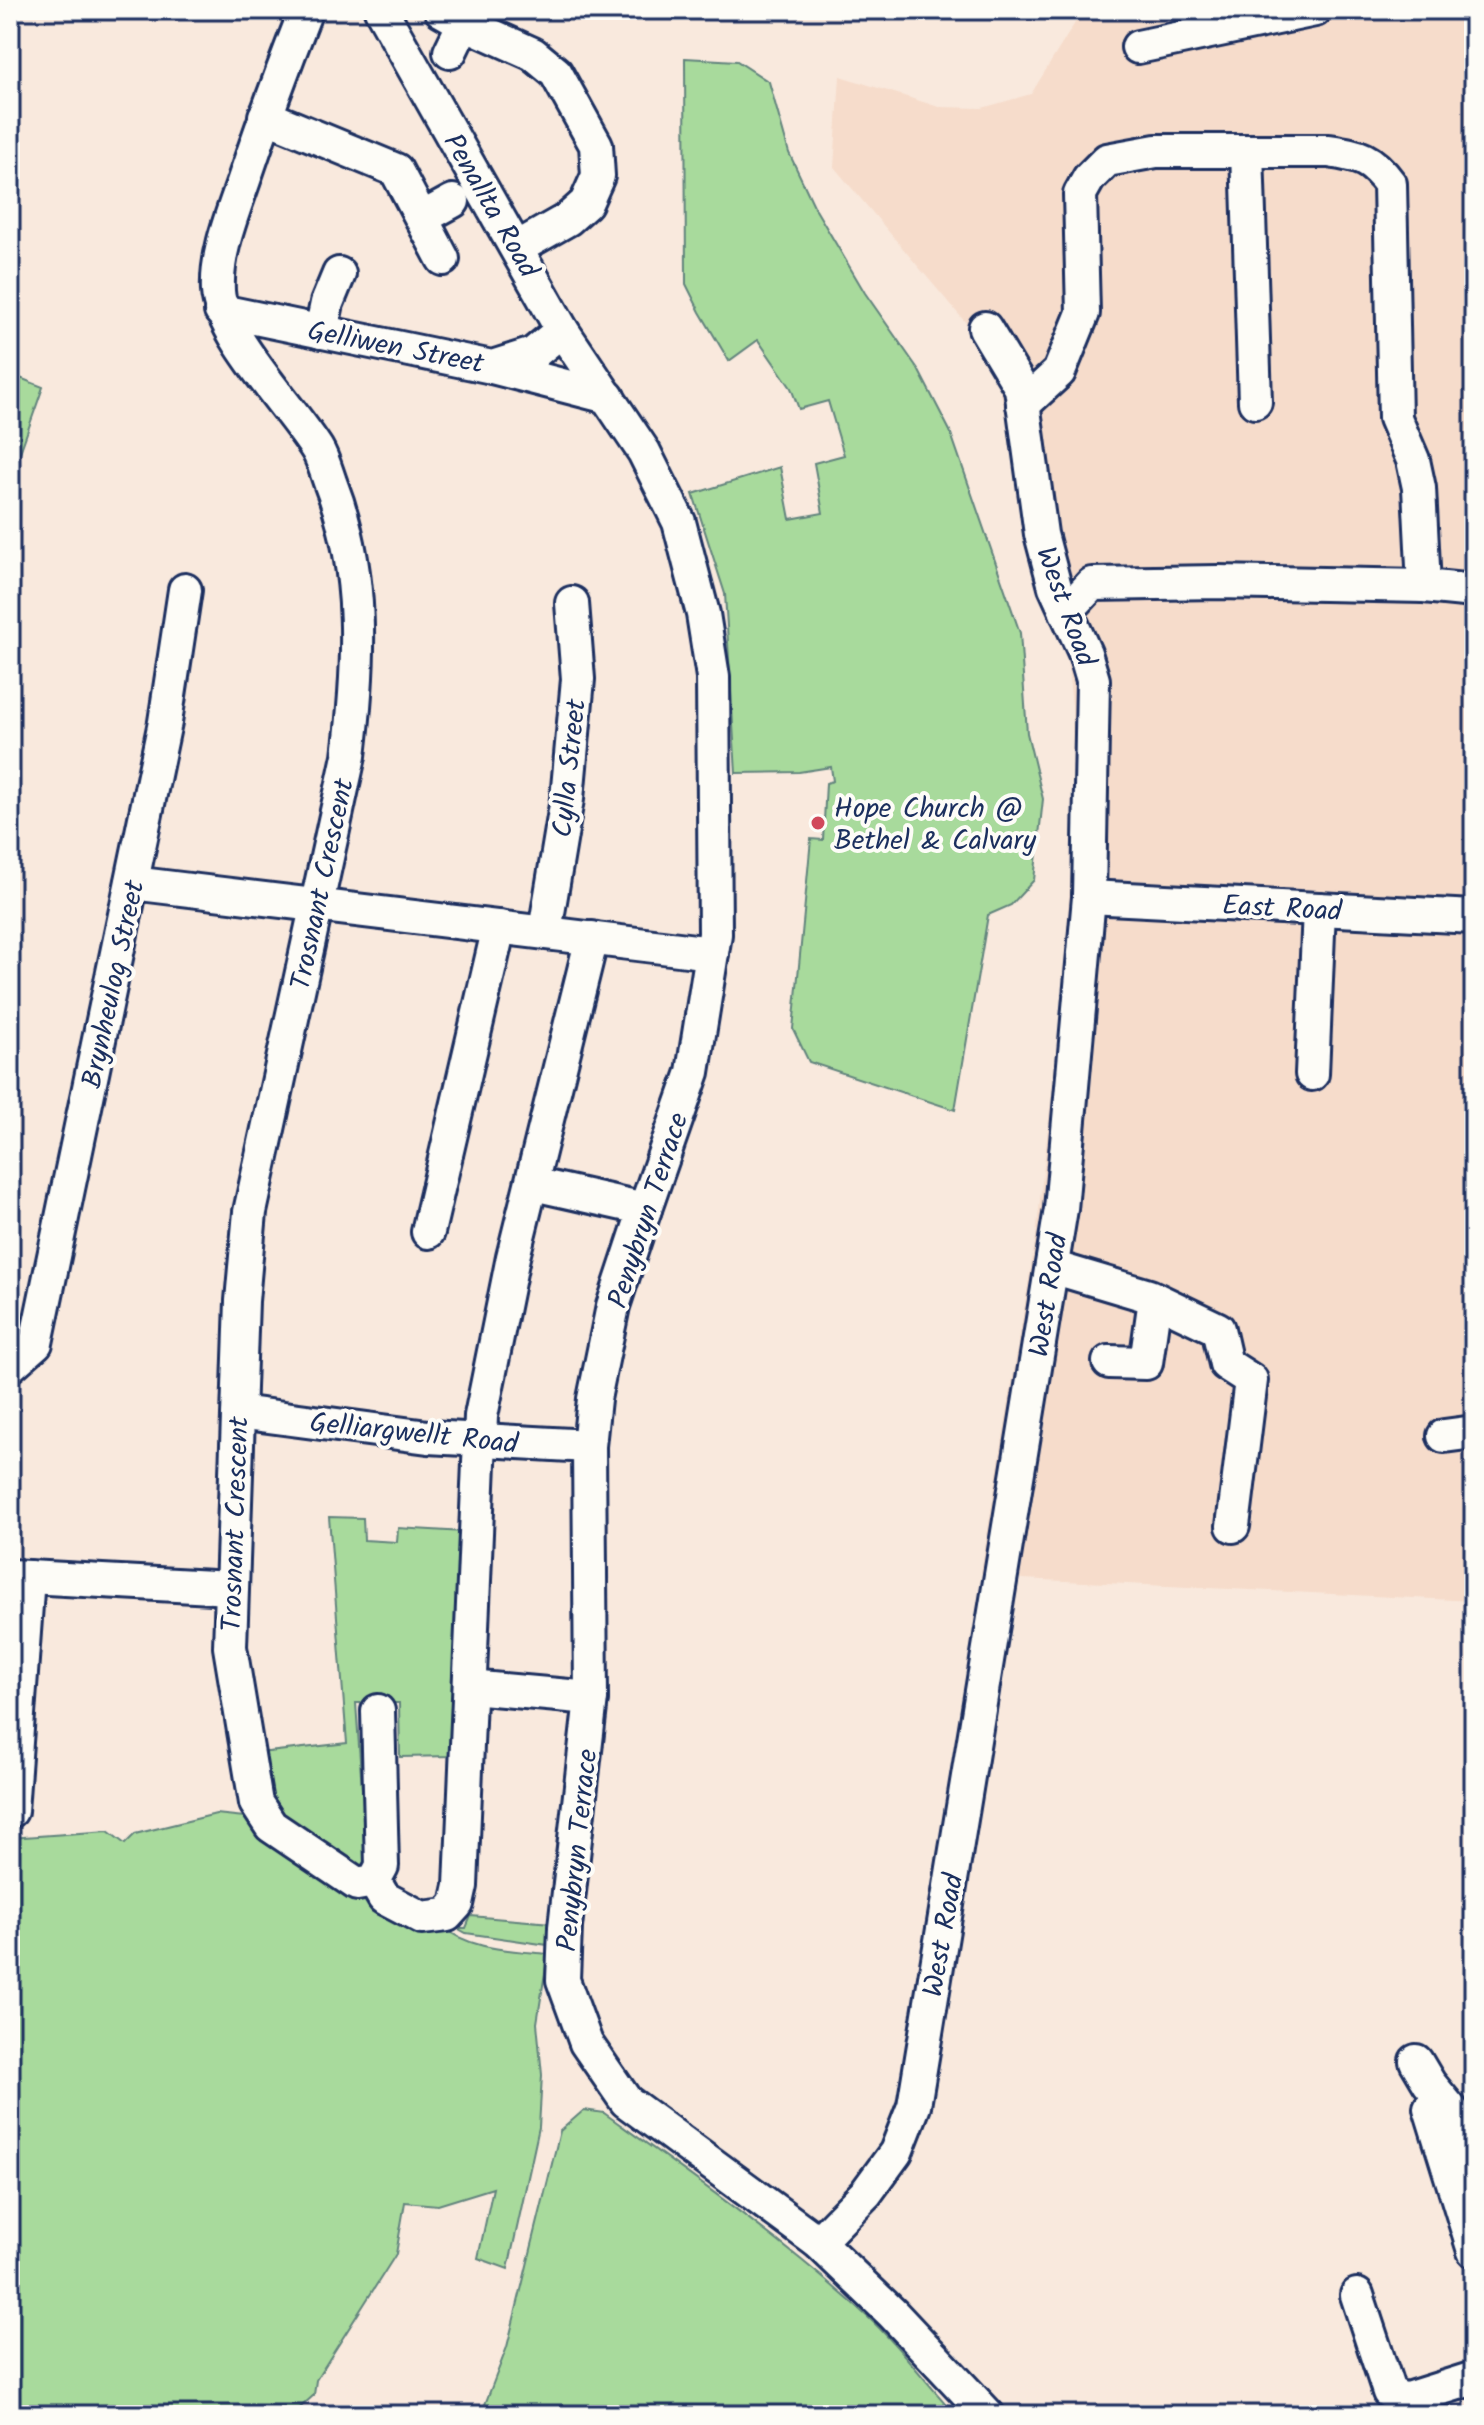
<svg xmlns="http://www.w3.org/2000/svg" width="1484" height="2425" viewBox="0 0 1484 2425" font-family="Kalam,sans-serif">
	<rect width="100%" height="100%" fill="#f9e9dd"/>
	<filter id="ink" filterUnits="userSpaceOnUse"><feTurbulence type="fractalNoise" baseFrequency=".0125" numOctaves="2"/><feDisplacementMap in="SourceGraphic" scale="16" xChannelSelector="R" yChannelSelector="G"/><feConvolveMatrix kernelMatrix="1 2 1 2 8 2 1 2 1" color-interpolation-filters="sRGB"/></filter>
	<g filter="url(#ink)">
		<polygon fill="#f6dccb" points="1083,10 1474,10 1474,1601 1023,1579 981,1573 1036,1236 1062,1003 1074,824 1072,706 1064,631 1019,473 997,378 966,323 834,167 840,76 939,107 982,108 1031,94"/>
		<g fill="#a8da9c" stroke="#62847d" stroke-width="2">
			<polygon points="685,58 737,61 769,82 789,153 816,210 865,293 918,369 950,431 1020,633 1027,733 1043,799 1034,880 1011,905 988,915 955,1110 809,1062 793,1029 811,839 823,840 826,783 833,781 831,767 799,772 736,773 725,594 693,494 780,467 790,519 823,513 814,463 844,455 828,401 799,409 791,388 758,340 729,361 700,312 686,284"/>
			<polygon points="10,374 43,387 10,481"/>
			<polygon points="329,1517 363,1518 364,1540 397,1542 398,1528 464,1532 454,1756 400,1757 399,1703 356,1703 367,1861 357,1868 341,1866 267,1803 260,1753 347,1743"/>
			<path d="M216,1814l38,4 186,107c29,25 70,25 108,29l-11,69 5,52 -3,52 -31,142 -30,-11 15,-70 -55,17 -33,-3 -9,52 -80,126 -2,15 -22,20h-282v-577l98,-7 17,13 10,-10z"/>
			<polygon points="471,1916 551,1923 548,1945 466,1933 457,1928 466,1928"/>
			<path d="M584,2110l20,3c92,66 183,130 266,206 31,29 57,65 86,96h-475l26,-68 53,-216z"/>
		</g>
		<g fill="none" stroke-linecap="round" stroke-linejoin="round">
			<g stroke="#1b2f5e" stroke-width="38">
				<g id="minor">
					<path d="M306,10c-22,56 -43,113 -62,170 -12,35 -28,73 -26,111 2,43 75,119 99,158 6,10 9,22 13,33 35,89 30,182 19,274l-99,456 -8,89 -12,346 26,156 15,23 86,58 17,-3 8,-15 -4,-155"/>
					<polyline points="381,10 562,330 644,452 679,522 703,614 713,677 715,934 693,1072 645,1209 613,1306 594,1399 589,1446 591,1698 565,1927 563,1980 586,2043 626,2101 818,2242 893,2314 988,2415"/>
					<polyline points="441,10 464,23 450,52"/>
					<polyline points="464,23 533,54 556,73 596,145 598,176 586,203 568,219 517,248"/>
					<polyline points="1138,47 1315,10"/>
					<polyline points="265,116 396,170 443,259"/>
					<polyline points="1247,151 1255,402"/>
					<polyline points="422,218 453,201"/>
					<polyline points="221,311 492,367 533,354 562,330"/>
					<polyline points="321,332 327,303 339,274"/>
					<polyline points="492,367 608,397"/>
					<path d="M1023,405l36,-33 24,-59 -3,-119 9,-16 18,-18 49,-9h173c31,5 42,7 61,33l5,234 18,42 6,28 5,98"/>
					<polyline points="1066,612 1092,584 1218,582 1424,586 1474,591"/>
					<polyline points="132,883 712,953"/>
					<polyline points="1089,897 1474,917"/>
					<polyline points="545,931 567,799 578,679 572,603"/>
					<polyline points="1312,1074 1319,909"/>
					<polyline points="533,1184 645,1209"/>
					<polyline points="428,1232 499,927"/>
					<polyline points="1052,1267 1149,1296 1218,1329 1226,1364 1251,1380 1233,1526"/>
					<polyline points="1109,1362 1146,1363 1155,1299"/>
					<polyline points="11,1365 36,1343 165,722 185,590"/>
					<polyline points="239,1412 428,1437 589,1446"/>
					<polyline points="1444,1436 1474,1432"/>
					<polyline points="10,1576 231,1588"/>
					<polyline points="470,1687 591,1698"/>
					<polyline points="11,1811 28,1577"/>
					<polyline points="374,1881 384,1898 422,1918 447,1915 457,1904 461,1886 481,1416 513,1257 592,938"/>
					<polyline points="1416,2061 1429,2083 1462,2123 1474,2151"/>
					<polyline points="1430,2108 1474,2251"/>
					<polyline points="818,2242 866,2193 896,2152 914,2106 1061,1209 1089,897 1093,680 1085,653 1055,587 1041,534 1021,388 985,328"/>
					<polyline points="1357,2295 1389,2392 1404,2400 1474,2378"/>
				</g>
			</g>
			<use href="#minor" stroke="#fdfcf7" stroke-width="32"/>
		</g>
	</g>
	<circle fill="#d1495b" stroke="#fdfcf7" stroke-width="3" cx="818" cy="823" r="8"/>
	<g text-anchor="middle" stroke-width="8" stroke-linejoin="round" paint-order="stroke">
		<g font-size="28" fill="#1b2f5e" stroke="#fdfcf7">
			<text transform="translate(492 205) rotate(60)" y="10">Penallta Road</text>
			<text transform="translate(396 346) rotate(11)" y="10">Gelliwen Street</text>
			<text transform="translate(1067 606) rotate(70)" y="10">West Road</text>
			<text transform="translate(568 768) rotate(-84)" y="10">Cylla Street</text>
			<text transform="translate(321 884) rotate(-78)" y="10">Trosnant Crescent</text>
			<text transform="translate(1282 907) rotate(3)" y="10">East Road</text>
			<text transform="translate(112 984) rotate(-78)" y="10">Brynheulog Street</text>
			<text transform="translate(647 1210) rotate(-72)" y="10">Penybryn Terrace</text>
			<text transform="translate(1047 1295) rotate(-81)" y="10">West Road</text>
			<text transform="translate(414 1432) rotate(6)" y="10">Gelliargwellt Road</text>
			<text transform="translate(234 1524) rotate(-88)" y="10">Trosnant Crescent</text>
			<text transform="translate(576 1850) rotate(-84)" y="10">Penybryn Terrace</text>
			<text transform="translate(942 1935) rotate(-80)" y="10">West Road</text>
		</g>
		<g font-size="28" fill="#1b2f5e" stroke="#fdfcf7" text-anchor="start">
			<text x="834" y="817">Hope Church @<tspan x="834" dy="32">Bethel &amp; Calvary</tspan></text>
		</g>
	</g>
	<rect width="1484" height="2425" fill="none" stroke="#fdfcf7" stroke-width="40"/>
	<rect x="20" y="20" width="1444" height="2385" fill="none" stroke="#1b2f5e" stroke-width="3" filter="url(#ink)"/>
</svg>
